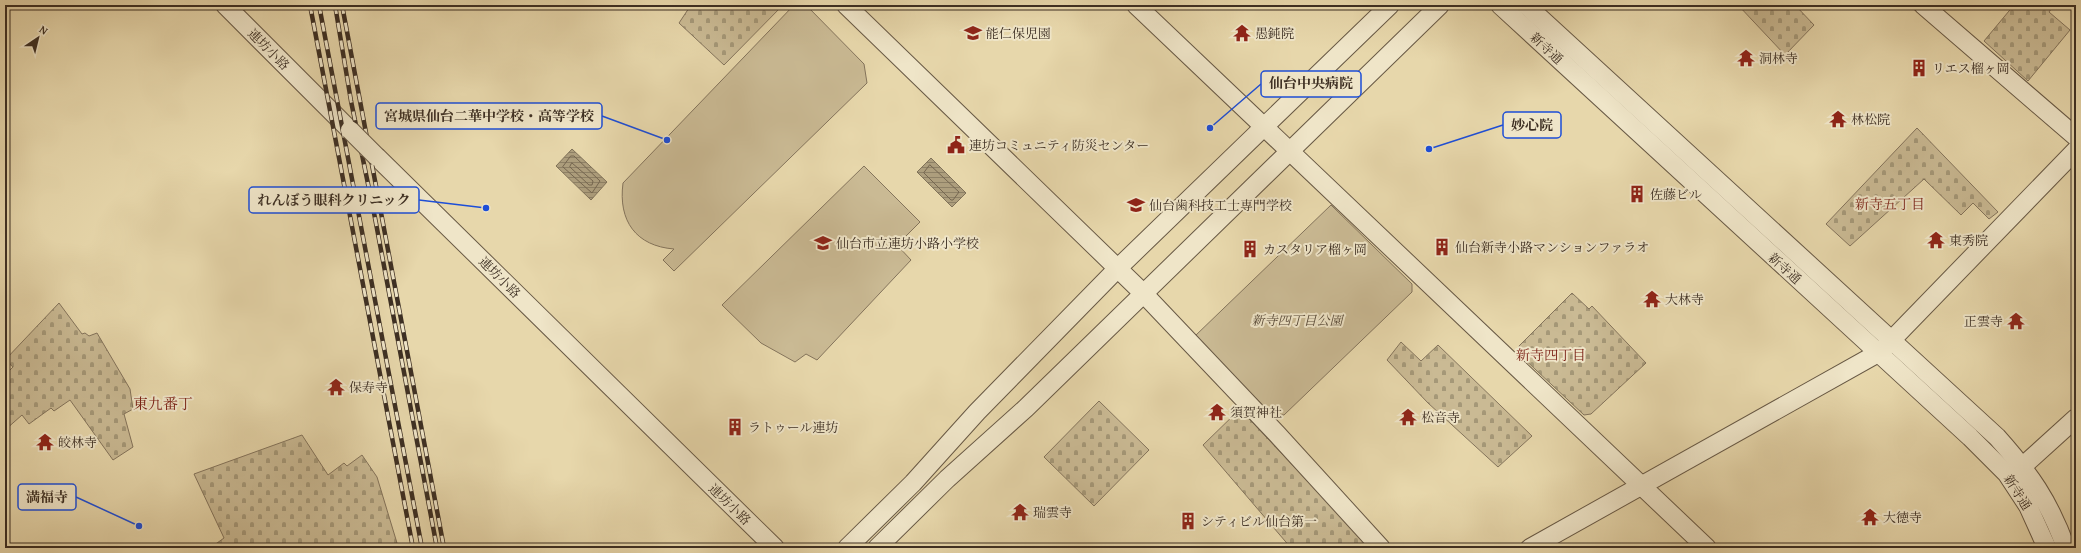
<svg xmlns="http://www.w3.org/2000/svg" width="2081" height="553" viewBox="0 0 2081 553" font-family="'Gentium Book Plus','Noto Serif JP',serif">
	<defs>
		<pattern id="cemetery-stones" width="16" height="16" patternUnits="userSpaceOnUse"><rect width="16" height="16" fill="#caba94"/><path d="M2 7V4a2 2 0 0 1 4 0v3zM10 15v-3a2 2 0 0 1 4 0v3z" fill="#a59878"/></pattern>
		<pattern id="water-rules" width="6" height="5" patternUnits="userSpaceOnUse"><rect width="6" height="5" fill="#ad9e7d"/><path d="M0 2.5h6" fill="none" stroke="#8e8166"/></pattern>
	</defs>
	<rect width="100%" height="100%" fill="#e7d7ab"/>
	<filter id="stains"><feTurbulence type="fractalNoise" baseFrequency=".005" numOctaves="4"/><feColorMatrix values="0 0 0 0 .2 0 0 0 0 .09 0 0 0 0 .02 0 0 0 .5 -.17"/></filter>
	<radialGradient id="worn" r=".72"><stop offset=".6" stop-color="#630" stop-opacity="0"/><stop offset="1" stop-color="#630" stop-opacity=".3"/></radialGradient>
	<g fill="url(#cemetery-stones)" stroke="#84745c">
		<polygon points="691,5 783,5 724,65 679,23"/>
		<polygon points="1738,5 1795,5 1814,25 1785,55"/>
		<polygon points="2014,5 2054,5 2049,12 2070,30 2028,81 1984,41"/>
		<polygon points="1917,128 1998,212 1989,219 1973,203 1961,215 1924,179 1850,246 1826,224"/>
		<polygon points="1572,293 1589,309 1592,306 1646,363 1591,414 1584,415 1520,355 1519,346"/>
		<polygon points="59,303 82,334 85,333 89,336 97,333 130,389 133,409 124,414 133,447 113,460 70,400 54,411 51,408 29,424 22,415 5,430 5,382 9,378 5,375 13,367 5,360"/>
		<polygon points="1401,342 1421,361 1438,345 1532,436 1498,467 1428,403 1387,360"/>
		<polygon points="1099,401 1149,450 1094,506 1044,457"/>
		<polygon points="1240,409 1370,548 1291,548 1203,445"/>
		<polygon points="302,435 328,475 344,463 347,466 362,455 377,477 397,543 379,548 210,548 224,538 194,474"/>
	</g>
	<g fill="#caba94" stroke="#84745c">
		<path d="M794,5h12l58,59 3,19 -193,188 -11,-11 11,-11c-38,-3 -56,-28 -51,-66z"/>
		<polygon points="864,166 920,222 897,245 911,260 817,360 806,354 795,362 761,343 722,305"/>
		<polygon points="1331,205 1412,284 1412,292 1284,415 1271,414 1195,336"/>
	</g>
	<g fill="url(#water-rules)" stroke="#807259">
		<polygon points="572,149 607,182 591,200 556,166"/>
		<polygon points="931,158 966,193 952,207 917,172"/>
	</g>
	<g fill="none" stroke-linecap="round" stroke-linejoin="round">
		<g stroke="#756650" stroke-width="1">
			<polygon points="571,156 574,156 600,181 592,193 563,167"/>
			<polygon points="572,163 593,181 592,185 589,185 570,167"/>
			<polygon points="930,165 959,192 953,200 951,200 924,173"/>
		</g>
		<g stroke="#685945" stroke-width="20">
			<g id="tertiary">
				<polyline points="225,5 350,130"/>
				<polyline points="846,5 1143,293 1277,434 1381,548"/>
				<polyline points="1136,5 1707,548"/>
				<polyline points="1500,5 1970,437 2007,474 2028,506 2047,548"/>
				<path d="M1526,5l471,432c33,37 52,64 69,111"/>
				<polyline points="1923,5 2076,137"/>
				<polyline points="377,157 775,548"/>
				<polyline points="2023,466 2076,418"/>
				<polyline points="847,548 913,483 977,412 1118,268 1390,5"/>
				<polyline points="877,548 947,479 1026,408 1440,5"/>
				<polyline points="1530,548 1880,352 2076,150"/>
			</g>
		</g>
		<use href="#tertiary" stroke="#efe5c8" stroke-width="18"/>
		<g stroke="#3d2f23" stroke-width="4.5">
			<g id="rail">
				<polyline points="310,5 413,548"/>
				<polyline points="319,5 422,548"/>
				<polyline points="335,5 351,101 375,218 437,548"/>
				<polyline points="342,5 444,548"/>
			</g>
		</g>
		<use href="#rail" stroke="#efe5c8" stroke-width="3" stroke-dasharray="9" stroke-linecap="butt"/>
		<g stroke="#685945" stroke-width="20" stroke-linecap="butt">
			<polyline id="tertiary-bridge" points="350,130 377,157"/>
		</g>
		<use href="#tertiary-bridge" stroke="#efe5c8" stroke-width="18"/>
	</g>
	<defs>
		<g id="school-bare" transform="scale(1.38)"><path d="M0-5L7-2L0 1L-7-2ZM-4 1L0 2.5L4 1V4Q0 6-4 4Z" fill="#8f2418" stroke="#efe5c8" stroke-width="2.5" paint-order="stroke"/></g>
		<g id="temple-bare" transform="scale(1.38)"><path d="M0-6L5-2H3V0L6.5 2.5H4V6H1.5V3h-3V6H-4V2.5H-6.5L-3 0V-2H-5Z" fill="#8f2418" stroke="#efe5c8" stroke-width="2.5" paint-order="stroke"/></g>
		<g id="building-bare" transform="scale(1.38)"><path d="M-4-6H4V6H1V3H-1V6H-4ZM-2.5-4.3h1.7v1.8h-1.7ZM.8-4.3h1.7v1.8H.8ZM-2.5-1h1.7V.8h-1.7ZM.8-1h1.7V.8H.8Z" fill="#8f2418" stroke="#efe5c8" stroke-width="2.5" paint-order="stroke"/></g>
		<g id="civic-bare" transform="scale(1.38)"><path d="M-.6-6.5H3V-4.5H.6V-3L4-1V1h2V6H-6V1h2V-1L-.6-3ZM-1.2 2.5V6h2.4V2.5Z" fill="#8f2418" stroke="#efe5c8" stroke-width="2.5" paint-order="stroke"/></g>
	</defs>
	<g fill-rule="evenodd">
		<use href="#school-bare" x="973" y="33"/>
		<use href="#temple-bare" x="1242" y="33"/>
		<use href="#temple-bare" x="1746" y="58"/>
		<use href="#building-bare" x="1919" y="68"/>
		<use href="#temple-bare" x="1838" y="119"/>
		<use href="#civic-bare" x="956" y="145"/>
		<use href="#building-bare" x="1637" y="194"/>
		<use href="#school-bare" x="1136" y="205"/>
		<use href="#temple-bare" x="1936" y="240"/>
		<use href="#school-bare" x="823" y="243"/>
		<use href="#building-bare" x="1442" y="247"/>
		<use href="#building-bare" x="1250" y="249"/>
		<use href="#temple-bare" x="1652" y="299"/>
		<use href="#temple-bare" x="2016" y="321"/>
		<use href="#temple-bare" x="336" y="387"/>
		<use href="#temple-bare" x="1217" y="412"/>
		<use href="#temple-bare" x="1408" y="417"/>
		<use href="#building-bare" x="735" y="427"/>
		<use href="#temple-bare" x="45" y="442"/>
		<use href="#temple-bare" x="1020" y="512"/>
		<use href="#temple-bare" x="1870" y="517"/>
		<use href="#building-bare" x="1188" y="521"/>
	</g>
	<g text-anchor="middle" stroke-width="4" stroke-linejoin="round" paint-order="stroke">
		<g font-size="13" fill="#3d2f23" stroke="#efe5c8" text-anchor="start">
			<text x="986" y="38">能仁保児園</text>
			<text x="1255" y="38">愚鈍院</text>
			<text x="1759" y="63">洞林寺</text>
			<text x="1932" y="73">リエス榴ヶ岡</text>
			<text x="1851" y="124">林松院</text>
			<text x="969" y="150">連坊コミュニティ防災センター</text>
			<text x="1650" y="199">佐藤ビル</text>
			<text x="1149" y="210">仙台歯科技工士専門学校</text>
			<text x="1949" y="245">東秀院</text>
			<text x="836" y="248">仙台市立連坊小路小学校</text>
			<text x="1455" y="252">仙台新寺小路マンションファラオ</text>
			<text x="1263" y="254">カスタリア榴ヶ岡</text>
			<text x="1665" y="304">大林寺</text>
			<text x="2003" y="326" text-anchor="end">正雲寺</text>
			<text x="349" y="392">保寿寺</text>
			<text x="1230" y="417">須賀神社</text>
			<text x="1421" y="422">松音寺</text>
			<text x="748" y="432">ラトゥール連坊</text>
			<text x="58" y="447">皎林寺</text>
			<text x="1033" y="517">瑞雲寺</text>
			<text x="1883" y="522">大徳寺</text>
			<text x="1201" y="526">シティビル仙台第一</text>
		</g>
		<g font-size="13" fill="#3d2f23" stroke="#efe5c8">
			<text transform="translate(1547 48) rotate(43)" y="5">新寺通</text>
			<text transform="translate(269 49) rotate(45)" y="5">連坊小路</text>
			<text transform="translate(1785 268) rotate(42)" y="5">新寺通</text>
			<text transform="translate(500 277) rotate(45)" y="5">連坊小路</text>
			<text transform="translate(2018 492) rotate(57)" y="5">新寺通</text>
			<text transform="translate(730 504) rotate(44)" y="5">連坊小路</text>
		</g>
		<g font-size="13" font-style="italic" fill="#594b3a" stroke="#efe5c8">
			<text x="1297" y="325">新寺四丁目公園</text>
		</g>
		<g font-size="14" fill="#7a1f14" stroke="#efe5c8">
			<text x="1890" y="209">新寺五丁目</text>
			<text x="1551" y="360">新寺四丁目</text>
		</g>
		<g font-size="15" fill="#7a1f14" stroke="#efe5c8">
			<text x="163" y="409">東九番丁</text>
		</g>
	</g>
	<path fill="none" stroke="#1d4ed8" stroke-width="1.5" d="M1210 128L1261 84M667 140L602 116M1429 149L1503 125M486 208L419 200M139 526L76 497"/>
	<g fill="#1d4ed8" stroke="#efe5c8" stroke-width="1.5">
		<circle cx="1210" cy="128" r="4"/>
		<circle cx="667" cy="140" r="4"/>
		<circle cx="1429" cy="149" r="4"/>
		<circle cx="486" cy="208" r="4"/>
		<circle cx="139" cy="526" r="4"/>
	</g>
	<g fill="#efe5c8" stroke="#1d4ed8" stroke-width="1.5">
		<rect x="1261" y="71" width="100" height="26" rx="4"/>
		<rect x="376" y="103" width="226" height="26" rx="4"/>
		<rect x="1503" y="112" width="58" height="26" rx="4"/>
		<rect x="249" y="187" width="170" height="26" rx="4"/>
		<rect x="18" y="484" width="58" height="26" rx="4"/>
	</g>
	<g font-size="14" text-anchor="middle" font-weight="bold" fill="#3d2f23">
		<text x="1311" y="88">仙台中央病院</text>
		<text x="489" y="121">宮城県仙台二華中学校・高等学校</text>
		<text x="1532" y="130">妙心院</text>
		<text x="334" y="205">れんぼう眼科クリニック</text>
		<text x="47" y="502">満福寺</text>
	</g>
	<rect width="2081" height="553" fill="none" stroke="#e7d7ab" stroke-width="20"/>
	<rect x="6" y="6" width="2069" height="541" fill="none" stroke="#3d2f23" stroke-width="2"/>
	<rect x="10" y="10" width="2061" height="533" fill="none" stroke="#3d2f23"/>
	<g transform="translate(38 38) rotate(35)" stroke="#efe5c8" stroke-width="3" paint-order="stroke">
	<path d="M0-3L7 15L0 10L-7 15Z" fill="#3d2f23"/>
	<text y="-6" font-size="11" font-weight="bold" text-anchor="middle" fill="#3d2f23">N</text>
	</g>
	<rect width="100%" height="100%" filter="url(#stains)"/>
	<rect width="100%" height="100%" fill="url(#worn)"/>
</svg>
